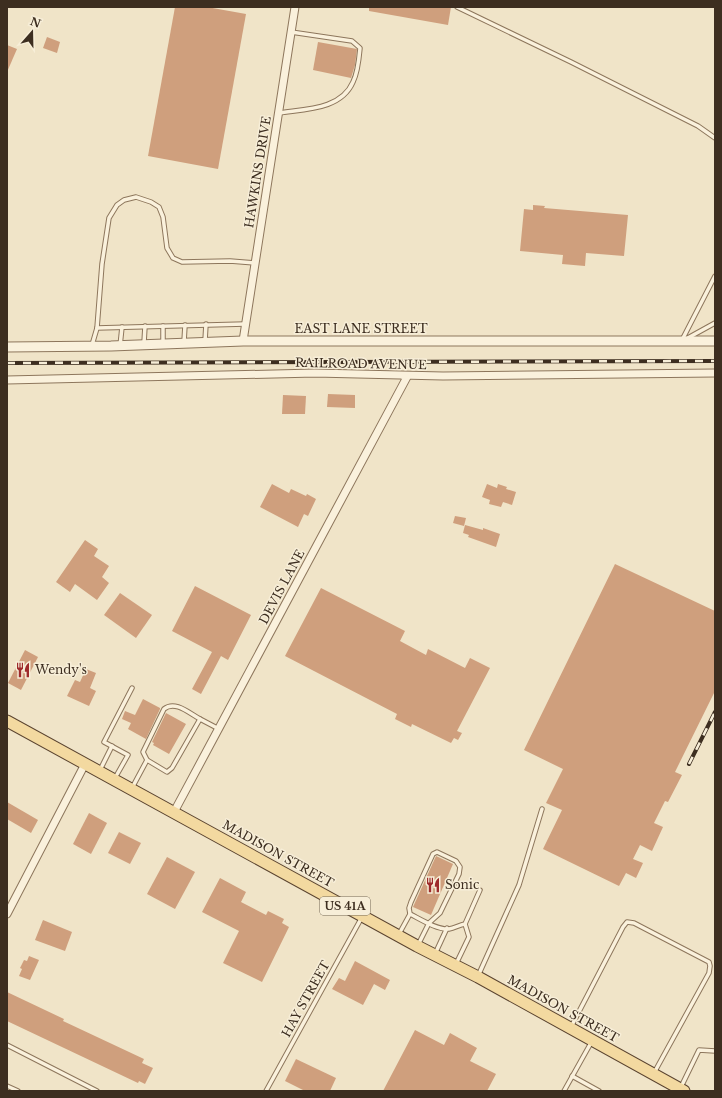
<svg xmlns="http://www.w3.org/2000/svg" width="722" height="1098" viewBox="0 0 722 1098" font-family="'Libre Baskerville',serif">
	<rect width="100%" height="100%" fill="#f0e4c8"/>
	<g fill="#cf9f7d">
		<polygon points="175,7 207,7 246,14 218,169 148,156"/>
		<polygon points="369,7 451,7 448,25 369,11"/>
		<polygon points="47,37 60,42 57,53 43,48"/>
		<polygon points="318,42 357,49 355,65 351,78 313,70"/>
		<polygon points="7,45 17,49 7,72"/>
		<polygon points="533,205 545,206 544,208 628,215 624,256 586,253 585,266 562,264 563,255 520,251 524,209 533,210"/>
		<polygon points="328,394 355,395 355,408 327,407"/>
		<polygon points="283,395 306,396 305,414 282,414"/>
		<polygon points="272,484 289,493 291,489 306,496 307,494 316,499 308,516 304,514 298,527 260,507"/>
		<polygon points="487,484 497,488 498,484 507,487 506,489 516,492 512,505 503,502 501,507 489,504 490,500 482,497"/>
		<polygon points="455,516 466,518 464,526 453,523"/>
		<polygon points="465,525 483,530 483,528 500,534 496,547 468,537 469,535 463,533"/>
		<polygon points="85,540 98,549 94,556 109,566 102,577 109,583 97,600 75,584 70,592 56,582"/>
		<polygon points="615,564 715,611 715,691 675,772 682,775 668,802 665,801 654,823 663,827 652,851 640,845 633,859 643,863 636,878 626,873 619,886 543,849 562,810 546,803 563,769 524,750"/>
		<polygon points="195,586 251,615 228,660 221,656 201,694 192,689 212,652 172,631"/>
		<polygon points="321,588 405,631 400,641 426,655 428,649 465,668 470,658 490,668 457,731 462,733 458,740 454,738 451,743 412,724 411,727 395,719 397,714 285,656"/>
		<polygon points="120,593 152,615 136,638 104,615"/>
		<polygon points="25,650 38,657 21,690 8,683"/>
		<polygon points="86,669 96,673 90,688 96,691 89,706 67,696 75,680 80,682"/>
		<polygon points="143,699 160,708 160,709 146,739 128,729 131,723 122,719 125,711 135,715"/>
		<polygon points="166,713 186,724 169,754 153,745 154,743 152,742"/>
		<polygon points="7,802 38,820 31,833 7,819"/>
		<polygon points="89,813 107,823 91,854 73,844"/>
		<polygon points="119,832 141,843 130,864 108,853"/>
		<polygon points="436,856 453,864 431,915 413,907"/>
		<polygon points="167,857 195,872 175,909 147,894"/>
		<polygon points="220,878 246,892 241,902 266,915 268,911 284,919 282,923 289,927 262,982 223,963 239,931 202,912"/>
		<polygon points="43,920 72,932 65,951 35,940"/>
		<polygon points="29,956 39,960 30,980 19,976 22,969 20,968 24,960 27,961"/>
		<polygon points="355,961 390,980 385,990 374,984 363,1005 332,989 339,978 345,981"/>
		<polygon points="7,992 64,1019 63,1021 144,1059 142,1063 153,1068 145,1084 139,1081 138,1083 7,1021"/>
		<polygon points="415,1030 444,1045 450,1033 477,1048 470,1061 496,1074 487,1091 383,1091"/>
		<polygon points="296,1059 336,1078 330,1091 305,1091 285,1081"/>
	</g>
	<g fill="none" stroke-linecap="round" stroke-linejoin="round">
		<g stroke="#8d765c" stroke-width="5.5">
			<g id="service">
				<polyline points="457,7 571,62 698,126 715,138"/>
				<path d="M279,113c25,-4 62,-3 74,-31 5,-10 6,-23 7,-34l-8,-7 -61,-9"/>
				<polyline points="97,328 245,324"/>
				<polyline points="686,339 715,323"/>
				<polyline points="682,340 715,276"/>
				<polyline points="205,341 206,324"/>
				<polyline points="184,342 185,325"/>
				<polyline points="144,343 145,326"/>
				<polyline points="163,343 163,326"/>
				<polyline points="92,345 97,328 102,264 109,218 117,205 124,200 136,197 151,202 159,207 163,217 167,248 173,258 182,262 230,261 255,263"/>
				<polyline points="120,346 122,327"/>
				<path d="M147,760l-4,-8 21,-43c11,-9 25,4 36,10"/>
				<polyline points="100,770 112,746"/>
				<polyline points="115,778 128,755 104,742 132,688"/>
				<polyline points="132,788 147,760 167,772 172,768 200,719 219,729"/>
				<polyline points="410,914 409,908 411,902 433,854 437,852 456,861 460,867 459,874 440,913 429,923 418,945"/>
				<path d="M399,934l11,-20c10,5 27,16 39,15 6,-1 10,-4 16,-5l15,-34"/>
				<polyline points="435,954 447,928"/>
				<polyline points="456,964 469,937 465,924"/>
				<polyline points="478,976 519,885 542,809"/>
				<polyline points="571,1027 623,927 627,922 634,923 709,962 710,966 709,973 654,1073"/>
				<polyline points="7,1045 97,1091"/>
				<polyline points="572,1076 599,1091"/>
				<polyline points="7,1086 18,1091"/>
				<polyline points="681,1087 699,1050 715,1051"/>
				<polyline points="266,1091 362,917"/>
				<polyline points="564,1091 592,1041"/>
			</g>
		</g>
		<g stroke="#8d765c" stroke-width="9">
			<g id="minor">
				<polyline points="243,341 295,7"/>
				<polyline points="7,380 315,373 443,376 715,373"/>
				<polyline points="174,812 407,377 404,376"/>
				<polyline points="7,914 85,764"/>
			</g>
		</g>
		<g stroke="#8d765c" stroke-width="11">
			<polyline id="tertiary" points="7,347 111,346 243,341 715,341"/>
		</g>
		<g stroke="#5b4430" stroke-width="13">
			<polyline id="primary" points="7,721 417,946 478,977 684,1091"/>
		</g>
		<use href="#service" stroke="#faf1dc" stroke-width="3.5"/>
		<use href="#minor" stroke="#faf1dc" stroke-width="7"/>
		<use href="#tertiary" stroke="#faf1dc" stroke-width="9"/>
		<use href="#primary" stroke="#f3d9a0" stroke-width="11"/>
		<g stroke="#3d2e20" stroke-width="4">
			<g id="rail">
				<polyline points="7,363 715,361"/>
				<polyline points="689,764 715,712"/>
			</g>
		</g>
		<use href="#rail" stroke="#f7eed8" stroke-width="2.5" stroke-dasharray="8" stroke-linecap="butt"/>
	</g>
	<defs>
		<g id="restaurant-bare" transform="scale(1.2)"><path d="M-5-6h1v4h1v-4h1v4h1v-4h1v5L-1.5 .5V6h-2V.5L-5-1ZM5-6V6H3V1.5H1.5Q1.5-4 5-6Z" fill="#9e2a2b" stroke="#f7eed8" stroke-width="2.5" paint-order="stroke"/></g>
	</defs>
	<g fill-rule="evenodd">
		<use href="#restaurant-bare" x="23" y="670"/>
		<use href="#restaurant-bare" x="433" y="885"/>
	</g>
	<g text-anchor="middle" stroke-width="3" stroke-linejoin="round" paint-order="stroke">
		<rect fill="#f7eed8" stroke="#756857" stroke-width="1" x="320" y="897" width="50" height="18" rx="3"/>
		<g font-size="11" font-weight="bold" fill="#3d2e20">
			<text x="345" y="910">US 41A</text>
		</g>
		<g font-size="12" fill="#3d2e20" stroke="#f7eed8">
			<text transform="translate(258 172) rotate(-81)" y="4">HAWKINS DRIVE</text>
			<text x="361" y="333">EAST LANE STREET</text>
			<text transform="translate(361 364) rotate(1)" y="4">RAILROAD AVENUE</text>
			<text transform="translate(282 587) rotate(-62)" y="4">DEVIS LANE</text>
			<text transform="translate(278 854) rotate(29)" y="4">MADISON STREET</text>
			<text transform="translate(306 999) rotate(-61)" y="4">HAY STREET</text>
			<text transform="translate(563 1009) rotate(29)" y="4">MADISON STREET</text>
		</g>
		<g font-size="12" fill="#3d2e20" stroke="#f7eed8" text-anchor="start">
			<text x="35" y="674">Wendy's</text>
			<text x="445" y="889">Sonic</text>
		</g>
	</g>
	<rect width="722" height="1098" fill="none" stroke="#3d2e20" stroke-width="16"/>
	<g transform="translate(32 32) rotate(20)" stroke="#f7eed8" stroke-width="3" paint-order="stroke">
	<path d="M0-3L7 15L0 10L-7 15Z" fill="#3d2e20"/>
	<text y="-6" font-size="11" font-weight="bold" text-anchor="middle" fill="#3d2e20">N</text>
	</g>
</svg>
